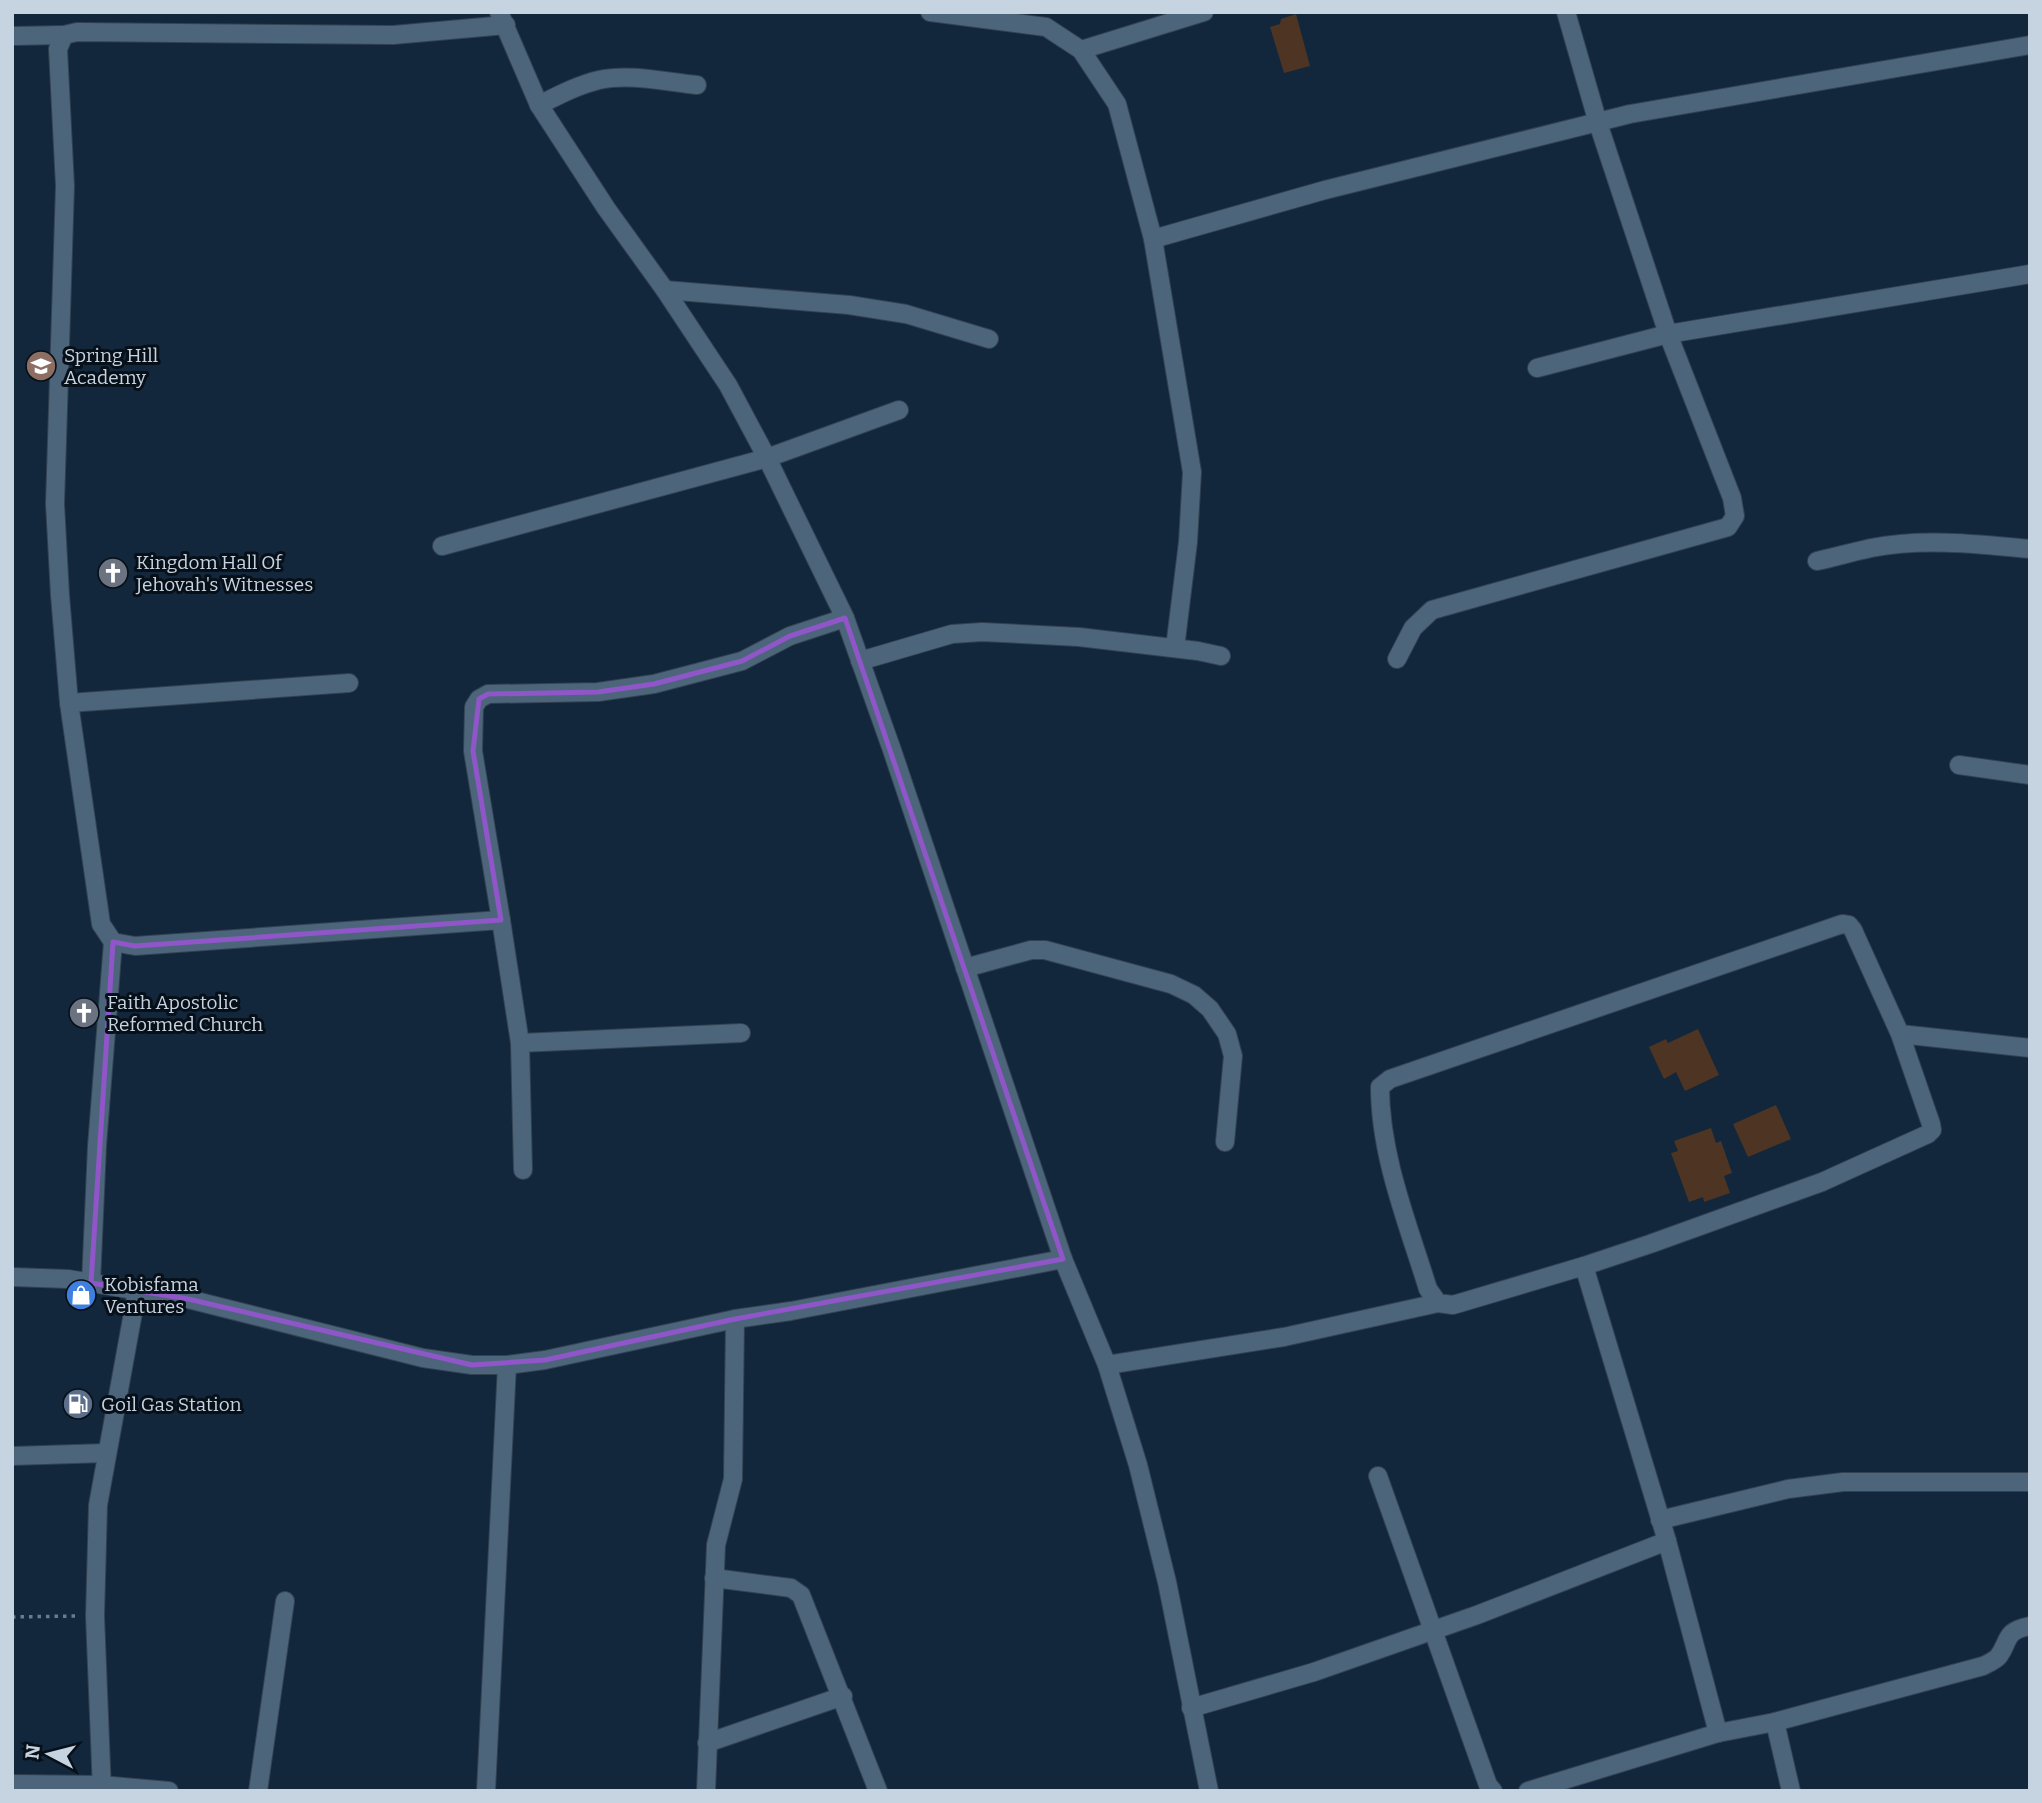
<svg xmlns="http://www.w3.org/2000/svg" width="2042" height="1803" viewBox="0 0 2042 1803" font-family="Bitter,serif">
	<rect width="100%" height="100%" fill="#12273b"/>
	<g fill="#4e3523">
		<polygon points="1296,14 1310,66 1284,73 1270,27 1280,24 1281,19"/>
		<polygon points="1698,1029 1719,1075 1685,1091 1676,1072 1664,1079 1649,1047 1666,1039 1668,1043"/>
		<polygon points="1776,1105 1791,1139 1748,1157 1733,1124"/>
		<polygon points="1711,1128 1716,1143 1721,1141 1732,1173 1724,1176 1730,1193 1704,1202 1703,1197 1689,1202 1671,1153 1678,1151 1674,1141"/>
	</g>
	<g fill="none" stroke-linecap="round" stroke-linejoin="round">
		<g stroke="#334253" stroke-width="20">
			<g id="minor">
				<polyline points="499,12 539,105 606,208 665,290 728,385 767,458 845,618 892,750 1063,1259 1107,1365 1138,1465 1167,1582 1209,1791"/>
				<polyline points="930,12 1046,27 1081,50 1117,104 1153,239 1192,472 1188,542 1175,648"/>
				<polyline points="506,25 393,35 77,32 64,35 58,49 65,186 55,504 60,595 69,703 101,924 113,942 135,946 501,920 520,1043 523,1170"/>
				<polyline points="12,36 64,35"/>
				<polyline points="1081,50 1204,12"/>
				<path d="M539,105c20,-10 39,-20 60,-25 31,-7 67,2 98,5"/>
				<polyline points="1153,239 1325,190 1630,114 2030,45"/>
				<polyline points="665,290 849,305 906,314 989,339"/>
				<polyline points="1537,368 1668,334 1598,123 1566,12"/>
				<polyline points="442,546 767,458 899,410"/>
				<path d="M1817,561c18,-4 36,-9 54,-13 51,-10 107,-4 159,1"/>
				<polyline points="1397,659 1413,628 1432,610 1728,527 1735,516 1732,498 1668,334 2030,274"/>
				<polyline points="860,661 952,634 982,632 1079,637 1198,651 1221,656"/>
				<polyline points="69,703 349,683"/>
				<polyline points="1959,765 2030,775"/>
				<polyline points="501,920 473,751 474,707 479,699 488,694 598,692 654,684 742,661 790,636 845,618"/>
				<polyline points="965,968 1031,950 1045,950 1171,984 1194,995 1210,1009 1227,1034 1233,1056 1225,1142"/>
				<path d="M1900,1034l-47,-104 -4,-5 -7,-1 -452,155 -10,8c0,69 28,137 48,202l10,14 15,2 131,-39 66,-22 172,-62 106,-48 4,-4 -1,-6 -31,-90 130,14"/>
				<polyline points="520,1043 741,1033"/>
				<polyline points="1584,1266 1667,1541 1718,1733"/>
				<polyline points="12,1277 68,1279 188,1299 423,1358 472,1365 507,1365 545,1360 735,1319 791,1311 1063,1259"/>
				<polyline points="91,1283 97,1146 113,942"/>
				<polyline points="1107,1365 1284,1337 1438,1303"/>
				<polyline points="12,1456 106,1453"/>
				<polyline points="1378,1476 1488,1785 1493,1791"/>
				<polyline points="1660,1520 1788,1489 1843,1482 2030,1482"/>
				<polyline points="714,1578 791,1588 801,1595 878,1791"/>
				<polyline points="1191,1708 1314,1672 1477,1615 1667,1541"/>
				<polyline points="1775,1722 1791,1791"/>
				<polyline points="707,1743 843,1696"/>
				<polyline points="12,1784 101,1785 169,1791"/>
				<polyline points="102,1791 95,1616 98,1505 137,1291"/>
				<polyline points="258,1791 285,1601"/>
				<polyline points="486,1791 507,1365"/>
				<polyline points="706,1791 716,1545 733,1479 735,1319"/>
				<path d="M1528,1791l190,-58 57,-11 208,-56c4,-2 11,-5 15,-9 12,-15 5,-26 32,-31"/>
			</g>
		</g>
		<polyline stroke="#6a7b8b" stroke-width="3.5" stroke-dasharray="3.5 5" stroke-linecap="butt" points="12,1617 75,1616"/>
		<use href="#minor" stroke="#4d657b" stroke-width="18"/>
	</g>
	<path fill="none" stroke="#8e56c7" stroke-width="5" stroke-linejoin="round" d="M845,618l218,641 -328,60 -190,41 -73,5 -284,-66 -97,-16 22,-341 22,4 366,-26 -28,-169 6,-52 9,-5 110,-2 56,-8 88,-23 48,-25z"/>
	<defs>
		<g id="school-disc" transform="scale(1.575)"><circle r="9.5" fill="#8d6e63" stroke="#070f18"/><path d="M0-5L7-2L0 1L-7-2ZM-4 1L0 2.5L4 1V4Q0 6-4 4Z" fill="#fff"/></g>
		<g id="church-disc" transform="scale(1.575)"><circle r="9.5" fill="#6b7280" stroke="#070f18"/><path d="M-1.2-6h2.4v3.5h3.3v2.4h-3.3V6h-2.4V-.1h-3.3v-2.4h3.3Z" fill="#fff"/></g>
		<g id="shop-disc" transform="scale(1.575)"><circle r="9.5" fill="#3f7fe0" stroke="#070f18"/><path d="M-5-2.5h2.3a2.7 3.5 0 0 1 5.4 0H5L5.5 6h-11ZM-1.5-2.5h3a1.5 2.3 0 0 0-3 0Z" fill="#fff"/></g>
		<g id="fuel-disc" transform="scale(1.575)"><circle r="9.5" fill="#5c6f8a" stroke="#070f18"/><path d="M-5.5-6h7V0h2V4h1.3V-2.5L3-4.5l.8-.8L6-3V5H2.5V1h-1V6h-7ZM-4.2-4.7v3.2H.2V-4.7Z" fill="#fff"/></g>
	</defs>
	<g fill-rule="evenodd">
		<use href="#school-disc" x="41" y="366"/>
		<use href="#church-disc" x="113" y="573"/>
		<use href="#church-disc" x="84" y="1013"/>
		<use href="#shop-disc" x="81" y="1295"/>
		<use href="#fuel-disc" x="78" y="1404"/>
	</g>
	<g text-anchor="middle" stroke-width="6" stroke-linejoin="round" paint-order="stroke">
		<g font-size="19" fill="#c6d3e0" stroke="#070f18" text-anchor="start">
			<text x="64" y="362">Spring Hill<tspan x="64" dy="22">Academy</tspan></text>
			<text x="136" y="569">Kingdom Hall Of<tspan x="136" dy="22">Jehovah's Witnesses</tspan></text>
			<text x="107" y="1009">Faith Apostolic<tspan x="107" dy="22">Reformed Church</tspan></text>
			<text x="104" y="1291">Kobisfama<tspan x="104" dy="22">Ventures</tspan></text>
			<text x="101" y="1411">Goil Gas Station</text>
		</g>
	</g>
	<rect width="2042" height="1803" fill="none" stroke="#c6d3e0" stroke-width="28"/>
	<g transform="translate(49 1754) rotate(277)" stroke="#070f18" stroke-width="5" paint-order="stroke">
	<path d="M0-5L12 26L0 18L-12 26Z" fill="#c6d3e0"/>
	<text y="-10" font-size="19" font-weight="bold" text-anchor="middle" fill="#c6d3e0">N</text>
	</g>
</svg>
